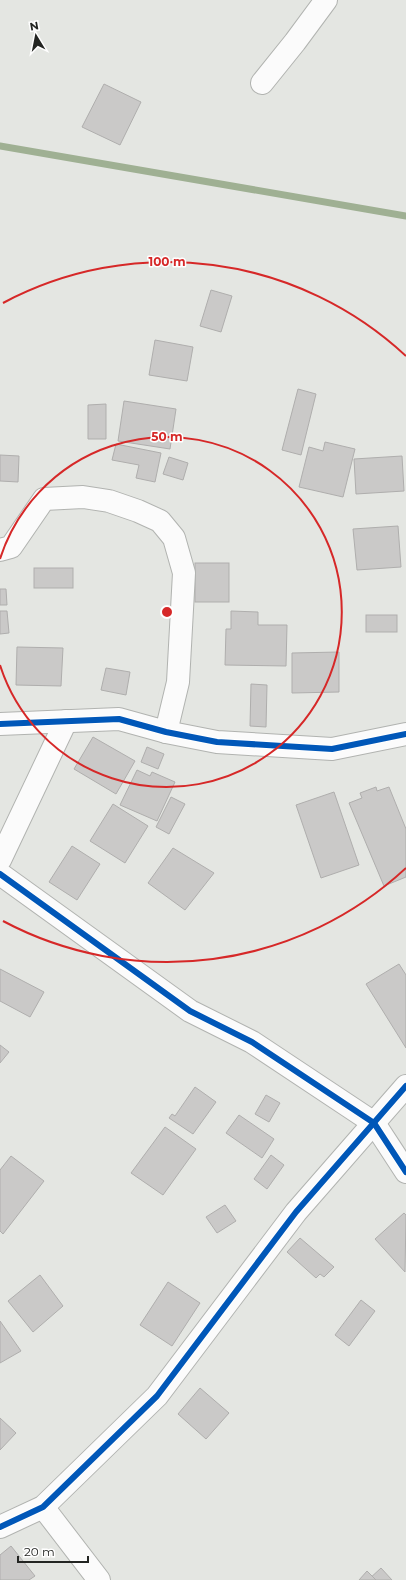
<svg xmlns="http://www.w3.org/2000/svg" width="406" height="1580" viewBox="0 0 406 1580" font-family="Montserrat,sans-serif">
	<rect width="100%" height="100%" fill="#e4e6e2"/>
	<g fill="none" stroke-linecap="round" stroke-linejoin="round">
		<polyline stroke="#9fb093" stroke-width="7" points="0,146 406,216"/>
	</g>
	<g fill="#cac9c8" stroke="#afaead">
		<polygon points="104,84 141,102 120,145 82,127"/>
		<polygon points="211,290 232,296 221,332 200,326"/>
		<polygon points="155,340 193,347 187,381 149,375"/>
		<polygon points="298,389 316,394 301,455 282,450"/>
		<polygon points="124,401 176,409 170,449 118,441"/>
		<polygon points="106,404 106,439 88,439 88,405"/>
		<polygon points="325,442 355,449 343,497 299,487 309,447 323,451"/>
		<polygon points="116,444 161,453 155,482 136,478 139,465 112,460"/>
		<polygon points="0,455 19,456 18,482 0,481"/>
		<polygon points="402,456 404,491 356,494 354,459"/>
		<polygon points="169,457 188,463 183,480 163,474"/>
		<polygon points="398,526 401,567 357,570 353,529"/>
		<rect x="195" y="563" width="34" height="39"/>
		<rect x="34" y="568" width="39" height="20"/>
		<polygon points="0,589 6,589 7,605 0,605"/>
		<polygon points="0,611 7,611 9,633 0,634"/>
		<polygon points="231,611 258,612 258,625 287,625 286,666 225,665 226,629 231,629"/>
		<rect x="366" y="615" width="31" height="17"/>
		<polygon points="17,647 63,648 61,686 16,685"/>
		<polygon points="339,652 339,692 292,693 292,653"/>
		<polygon points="106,668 130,672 126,695 101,690"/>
		<polygon points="251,684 267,685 266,727 250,726"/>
		<polygon points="93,737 135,761 116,794 74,769"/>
		<polygon points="147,747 164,754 158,769 141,762"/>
		<polygon points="137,770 150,776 152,772 175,782 157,821 120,805"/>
		<polygon points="376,787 377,791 389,787 406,829 406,877 384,886 349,803 362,798 360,793"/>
		<polygon points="334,792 359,865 321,878 296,805"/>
		<polygon points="171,797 185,804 169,834 156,827"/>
		<polygon points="113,804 148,826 125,863 90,841"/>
		<polygon points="72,846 100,864 77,900 49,882"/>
		<polygon points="173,848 214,873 185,910 148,883"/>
		<polygon points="399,964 406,975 406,1048 366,984"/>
		<polygon points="0,969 44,992 30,1017 0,1001"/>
		<polygon points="0,1045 9,1052 0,1063"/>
		<polygon points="195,1087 216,1102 193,1134 169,1118 172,1114 175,1116"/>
		<polygon points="266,1095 280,1103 269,1122 255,1114"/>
		<polygon points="239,1115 274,1139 262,1158 226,1133"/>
		<polygon points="165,1127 196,1149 163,1195 131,1173"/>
		<polygon points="271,1155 284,1165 267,1189 254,1179"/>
		<polygon points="11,1156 44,1181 3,1234 0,1231 0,1170"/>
		<polygon points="225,1205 236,1221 217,1233 206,1217"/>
		<polygon points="404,1213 406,1215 405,1272 375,1239"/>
		<polygon points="300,1238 334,1267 324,1277 320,1274 316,1278 287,1252"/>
		<polygon points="40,1275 63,1306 33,1332 8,1301"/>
		<polygon points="168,1282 200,1303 172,1346 140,1325"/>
		<polygon points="361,1300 375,1311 349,1346 335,1335"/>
		<polygon points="0,1321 21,1351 0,1363"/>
		<polygon points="200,1388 229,1413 206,1439 178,1414"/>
		<polygon points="0,1418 16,1433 0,1450"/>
		<polygon points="11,1546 35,1576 29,1580 0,1580 0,1555"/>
		<polygon points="381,1568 392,1580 368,1580"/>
		<polygon points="367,1571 376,1580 359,1580"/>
	</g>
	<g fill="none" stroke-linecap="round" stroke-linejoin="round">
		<g stroke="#b1b3b0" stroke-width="24">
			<g id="minor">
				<polyline points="262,83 295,42 326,0"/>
				<polyline points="0,550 11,547 44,499 83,497 109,501 138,511 160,521 174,538 184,573 178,682 166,732"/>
				<polyline points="0,724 119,719 166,732 217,742 332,749 406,734"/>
				<polyline points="0,860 66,721"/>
				<polyline points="0,874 190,1011 252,1042 374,1123 406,1172"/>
				<polyline points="43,1507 99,1580"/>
				<polyline points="0,1527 43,1507 157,1396 296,1212 406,1086"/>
			</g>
		</g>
		<use href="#minor" stroke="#fbfbfb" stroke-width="22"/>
		<g stroke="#fff" stroke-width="8">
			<g id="cycleway">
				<polyline points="0,724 119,719 166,732 217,742 332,749 406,734"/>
				<polyline points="0,874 190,1011 252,1042 374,1123 406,1172"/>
				<polyline points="0,1527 43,1507 157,1396 296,1212 406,1086"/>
			</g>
		</g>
		<use href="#cycleway" stroke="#0057b8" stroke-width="6"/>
	</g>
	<g fill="none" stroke="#d62828" stroke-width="2">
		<path d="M0 559A175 175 0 1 1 0 665"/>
		<path d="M406 868A350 350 0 0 1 3 921M3 303A350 350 0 0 1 406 356"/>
	</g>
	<circle cx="167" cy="612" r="6" fill="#d62828" stroke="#fff" stroke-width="2"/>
	<g font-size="12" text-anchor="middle" font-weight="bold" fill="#d62828" stroke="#fff" stroke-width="3" stroke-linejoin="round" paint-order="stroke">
		<text x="167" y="266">100 m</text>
		<text x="167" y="441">50 m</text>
	</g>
	<g transform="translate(36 36) rotate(350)" stroke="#ffffff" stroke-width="3" paint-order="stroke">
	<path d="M0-3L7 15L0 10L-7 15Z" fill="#232522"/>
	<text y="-6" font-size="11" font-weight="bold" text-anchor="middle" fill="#232522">N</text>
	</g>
	<path d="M18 1556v6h70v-6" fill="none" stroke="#232522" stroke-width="2"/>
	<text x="24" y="1556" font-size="12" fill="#232522" stroke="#ffffff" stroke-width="3" paint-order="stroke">20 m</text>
</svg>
